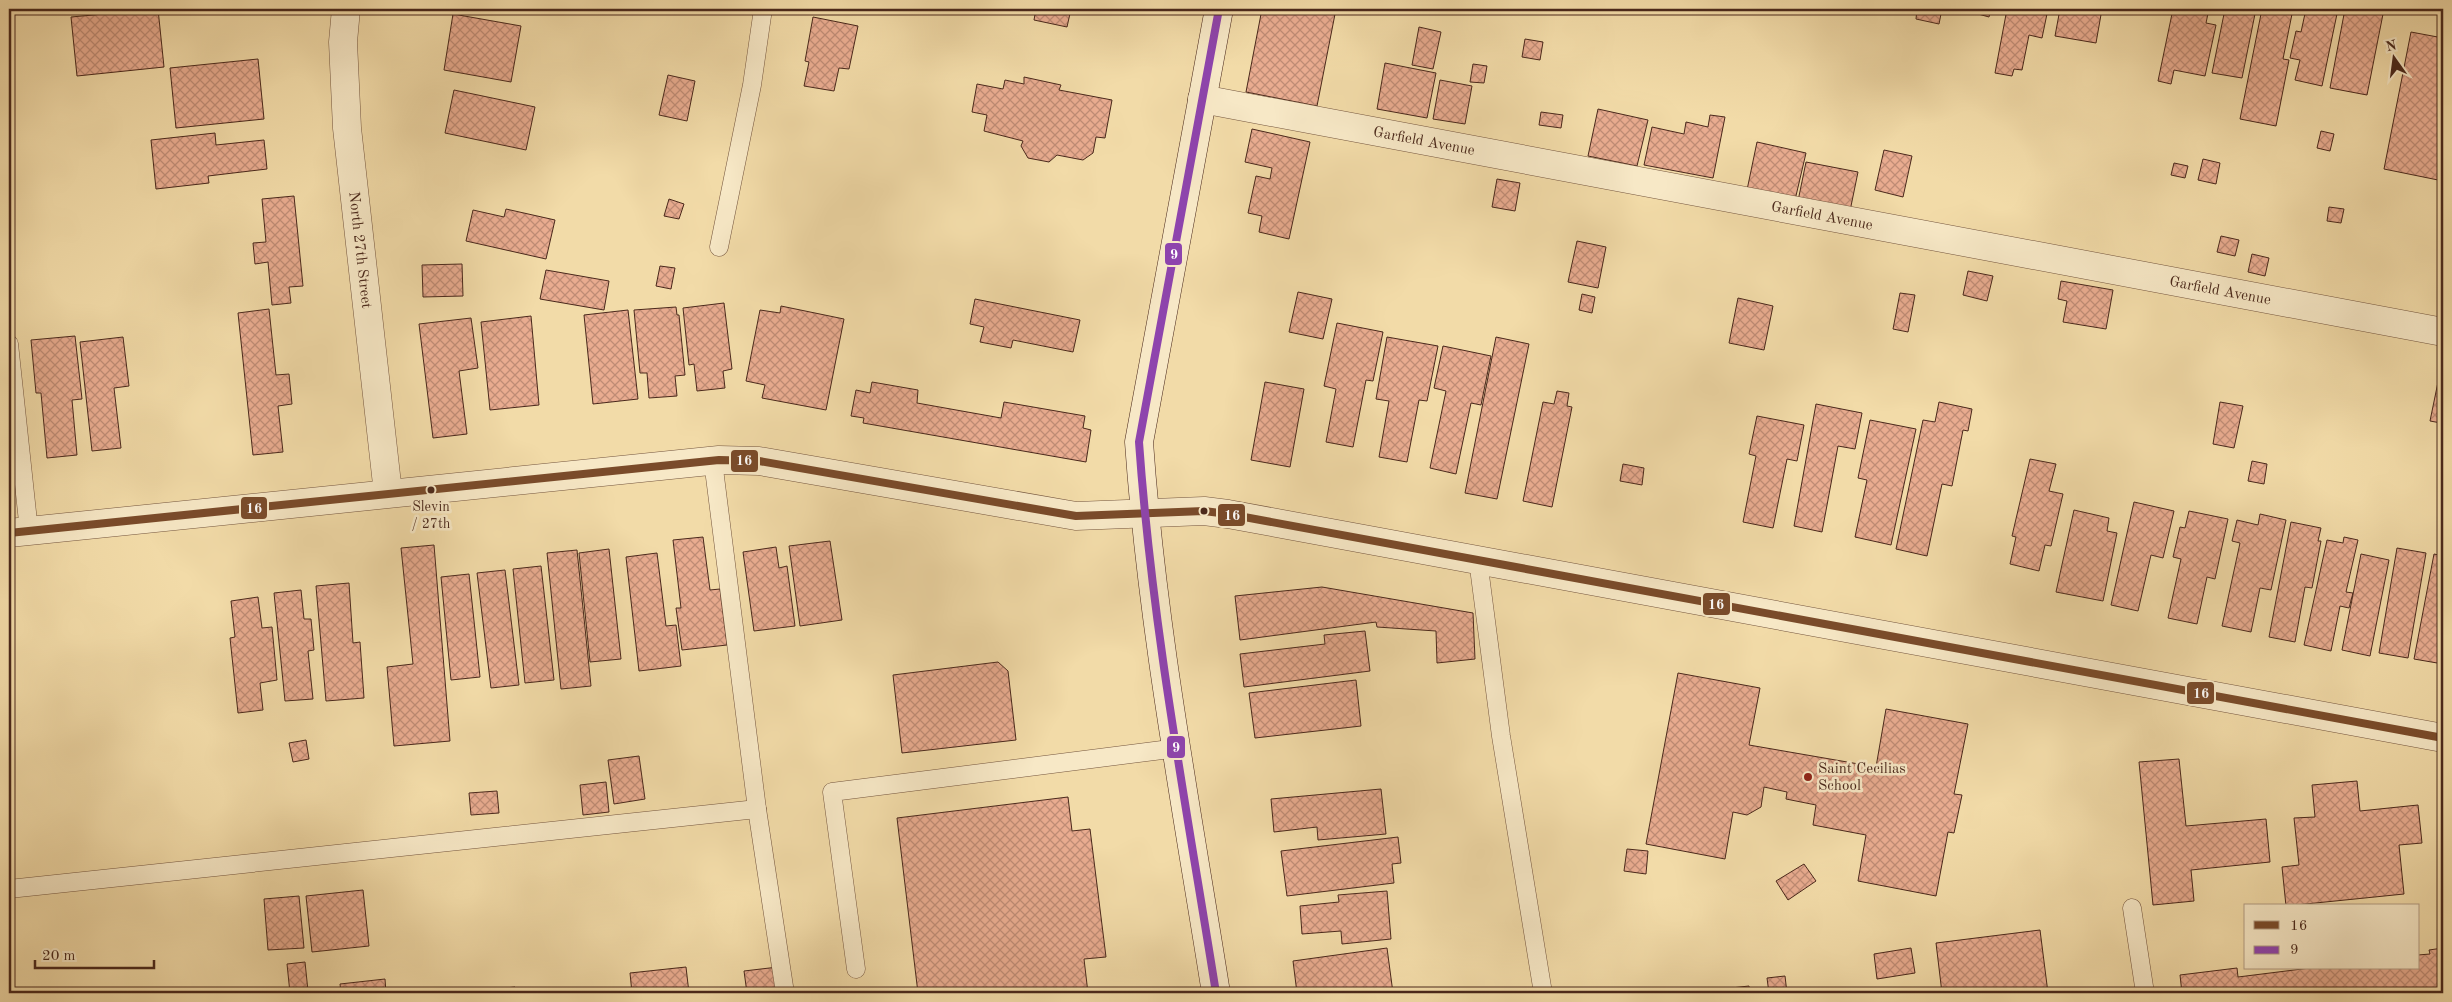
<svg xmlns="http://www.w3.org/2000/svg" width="2452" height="1002" viewBox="0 0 2452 1002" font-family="'Old Standard TT',serif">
	<defs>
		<pattern id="building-cross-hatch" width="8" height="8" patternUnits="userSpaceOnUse" patternTransform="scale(1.25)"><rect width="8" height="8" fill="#e9ac90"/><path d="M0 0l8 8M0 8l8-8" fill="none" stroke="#bf8c75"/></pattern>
	</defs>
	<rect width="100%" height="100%" fill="#f2dba8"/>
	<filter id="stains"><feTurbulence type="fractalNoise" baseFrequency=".004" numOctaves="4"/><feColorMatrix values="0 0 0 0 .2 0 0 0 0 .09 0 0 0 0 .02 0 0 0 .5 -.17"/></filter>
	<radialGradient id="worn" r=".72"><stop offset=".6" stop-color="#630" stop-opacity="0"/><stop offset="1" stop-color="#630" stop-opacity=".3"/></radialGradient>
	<g fill="url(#building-cross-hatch)" stroke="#4a281b">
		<polygon points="158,9 164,67 77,76 71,17"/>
		<polygon points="1036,9 1071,9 1067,27 1034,20"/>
		<polygon points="1262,9 1336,9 1317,106 1246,92"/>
		<polygon points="1917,9 1942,9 1939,24 1916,19"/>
		<polygon points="1960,9 1991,9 1989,17"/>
		<polygon points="2007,9 2048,9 2042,38 2029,35 2022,70 2014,69 2012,76 1995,73"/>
		<polygon points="2060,9 2102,9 2096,43 2055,36"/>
		<polygon points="2173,9 2209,9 2206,23 2216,25 2205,76 2174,70 2171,84 2158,81"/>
		<polygon points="2225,9 2256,9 2242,78 2212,73"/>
		<polygon points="2262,9 2293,9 2283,59 2289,60 2276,126 2240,119"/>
		<polygon points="2306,9 2338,9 2322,86 2295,80 2300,60 2290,58 2296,31 2301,32"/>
		<polygon points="2345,9 2384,9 2367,95 2330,88"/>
		<polygon points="453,14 521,26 511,82 444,70"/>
		<polygon points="813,17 858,26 849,69 839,68 834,91 804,86 809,62 805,61"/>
		<polygon points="1419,27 1441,32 1433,69 1412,65"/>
		<polygon points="2411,32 2443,38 2443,181 2384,169"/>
		<polygon points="1525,39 1543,42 1540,60 1522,57"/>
		<polygon points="258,59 264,119 176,128 170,68"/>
		<polygon points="1385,63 1436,73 1427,118 1377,109"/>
		<polygon points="1473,64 1487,66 1484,83 1470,82"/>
		<polygon points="668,75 695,81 687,121 659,115"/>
		<polygon points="1024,77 1061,85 1059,90 1112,100 1105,138 1096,137 1093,153 1083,160 1057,155 1049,162 1028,158 1021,146 1023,141 984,131 987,115 972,112 977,84 1003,89 1005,80 1024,84"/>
		<polygon points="1440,80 1472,86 1465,124 1433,119"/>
		<polygon points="454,90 535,107 526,150 445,133"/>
		<polygon points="1598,109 1648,120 1637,166 1588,156"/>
		<polygon points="1541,112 1563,115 1561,128 1539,125"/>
		<polygon points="1710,115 1725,117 1713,178 1644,165 1652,127 1684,134 1686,122 1708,127"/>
		<polygon points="1252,129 1310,142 1289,239 1259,232 1262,216 1248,213 1256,176 1270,179 1272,168 1245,162"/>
		<polygon points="2321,131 2334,134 2330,151 2317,148"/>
		<polygon points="215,133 216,145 264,140 267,169 208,176 209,183 156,189 151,140"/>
		<polygon points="1757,142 1806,153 1795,200 1747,190"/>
		<polygon points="1884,150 1912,156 1903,197 1875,190"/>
		<polygon points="2203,159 2220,163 2216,184 2198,180"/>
		<polygon points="1806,162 1858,172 1850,211 1798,201"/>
		<polygon points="2174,163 2188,166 2185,178 2171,175"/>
		<polygon points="1497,179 1520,183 1515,211 1492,207"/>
		<polygon points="294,196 303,286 289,287 291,303 272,305 268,262 255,264 253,243 266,242 262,199"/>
		<polygon points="669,199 684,204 679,219 664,216"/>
		<polygon points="2329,207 2344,209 2341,223 2327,221"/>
		<polygon points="506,209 555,220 546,259 466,241 473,210 504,217"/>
		<polygon points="2221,236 2239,240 2235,256 2217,252"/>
		<polygon points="1577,241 1606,247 1598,288 1568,282"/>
		<polygon points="2252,254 2269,258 2265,276 2248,272"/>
		<polygon points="462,264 463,296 423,297 422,265"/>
		<polygon points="660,266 675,268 671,289 656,286"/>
		<polygon points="546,270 609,281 604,310 540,299"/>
		<polygon points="1968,271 1993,276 1987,301 1963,295"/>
		<polygon points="2061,281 2113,290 2106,329 2063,322 2067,301 2058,299"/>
		<polygon points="1298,292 1332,299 1323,339 1289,332"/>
		<polygon points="1900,293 1915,295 1908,332 1893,329"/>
		<polygon points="1582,294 1595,297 1592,313 1579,310"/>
		<polygon points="1738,298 1773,306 1764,350 1729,343"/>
		<polygon points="975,299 1080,320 1073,352 1013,340 1011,348 980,342 984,327 970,324"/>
		<polygon points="724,303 732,369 723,371 725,388 697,391 694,364 689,365 683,308"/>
		<polygon points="781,306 844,319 826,410 762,398 765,385 746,381 760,310 780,313"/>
		<polygon points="676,307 677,315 679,315 685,375 675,376 677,396 649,398 647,373 640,373 634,310"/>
		<polygon points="269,309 276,375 289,374 292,404 278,406 283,452 253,455 238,313"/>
		<polygon points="628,310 638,399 593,404 584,315"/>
		<polygon points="531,316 539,405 490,410 481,322"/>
		<polygon points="471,318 478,368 459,371 467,434 433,438 419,324"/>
		<polygon points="1337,323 1383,332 1373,381 1366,380 1353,447 1326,442 1336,389 1324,386"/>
		<polygon points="75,336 82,399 72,400 77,455 47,458 41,393 36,393 31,340"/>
		<polygon points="123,337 129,386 114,388 121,448 92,451 80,342"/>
		<polygon points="1387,337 1438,346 1427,401 1419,400 1407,462 1379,457 1389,401 1376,399"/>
		<polygon points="1496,337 1529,344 1497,499 1465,493"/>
		<polygon points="1443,346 1491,356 1481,405 1471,403 1456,474 1430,468 1446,391 1434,388"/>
		<polygon points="872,382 918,390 917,403 1001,418 1004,402 1085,416 1083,428 1091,430 1086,462 863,423 864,418 851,416 856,390 870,393"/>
		<polygon points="1265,382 1304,389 1290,467 1251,460"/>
		<polygon points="2438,382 2443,383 2443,430 2439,429 2441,423 2430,421"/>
		<polygon points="1557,391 1569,393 1567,406 1572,407 1552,507 1523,501 1543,402 1554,404"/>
		<polygon points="1939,402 1972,409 1968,431 1963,430 1952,486 1942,484 1927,556 1896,549 1923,420 1935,422"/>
		<polygon points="2220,402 2243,406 2234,448 2213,444"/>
		<polygon points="1816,404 1862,413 1855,449 1838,446 1822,532 1794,526"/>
		<polygon points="1757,416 1804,425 1797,461 1787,459 1773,528 1743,522 1756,456 1749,454"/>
		<polygon points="1870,420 1916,429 1891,545 1855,537 1867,480 1858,478"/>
		<polygon points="2030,459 2056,464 2049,491 2063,494 2051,546 2045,545 2039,571 2010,564 2016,537 2012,536"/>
		<polygon points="2252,461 2267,464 2264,484 2248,481"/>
		<polygon points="1623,464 1644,468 1642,485 1620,481"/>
		<polygon points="2134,502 2174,511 2163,558 2151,555 2138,611 2111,605"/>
		<polygon points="2074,510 2109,518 2107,531 2117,533 2103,601 2056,592"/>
		<polygon points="2189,511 2228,519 2215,579 2207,577 2197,624 2168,618 2181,559 2173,557 2180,527 2185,528"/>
		<polygon points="2260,514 2286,520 2271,590 2260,588 2251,632 2222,626 2240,543 2232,541 2237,520 2258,525"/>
		<polygon points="2291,522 2321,528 2318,541 2321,541 2312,588 2305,587 2295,642 2269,637"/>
		<polygon points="703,537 710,590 720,589 727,645 682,650 676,608 681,608 673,540"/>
		<polygon points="2344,537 2358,540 2346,592 2353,593 2349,608 2340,606 2331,651 2304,645 2327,540 2343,543"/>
		<polygon points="830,541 842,620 800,626 789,546"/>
		<polygon points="434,545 450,741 394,746 387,667 413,664 401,548"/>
		<polygon points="776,547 779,568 787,566 795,626 754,631 743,552"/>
		<polygon points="2397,548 2426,553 2408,658 2379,653"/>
		<polygon points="609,549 621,659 590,662 579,553"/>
		<polygon points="577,550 591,686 561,689 547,553"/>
		<polygon points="657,553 666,626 676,625 681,666 639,671 626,557"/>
		<polygon points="2361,554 2389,560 2370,656 2342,650"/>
		<polygon points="2434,554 2443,556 2443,664 2414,659"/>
		<polygon points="541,566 554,680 525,683 513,569"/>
		<polygon points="505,570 519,685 491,688 477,573"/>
		<polygon points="469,574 480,677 451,680 441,577"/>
		<polygon points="349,583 353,643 360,642 364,698 326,701 316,586"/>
		<polygon points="1322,587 1473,613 1475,659 1437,663 1436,631 1377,627 1376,622 1240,640 1235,596"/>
		<polygon points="301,590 304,619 311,619 314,650 308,651 313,699 285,701 274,593"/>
		<polygon points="258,597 262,628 272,627 277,680 260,683 263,710 238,713 230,638 235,637 231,601"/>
		<polygon points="1365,631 1370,671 1244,687 1240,654 1325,644 1324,635"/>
		<polygon points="998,662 1008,671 1016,740 902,753 893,675"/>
		<polygon points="1678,673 1760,688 1749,745 1876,767 1886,709 1968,724 1954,794 1962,795 1954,833 1948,832 1936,896 1858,881 1866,835 1813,825 1816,805 1786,799 1787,792 1764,787 1761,807 1747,815 1733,812 1725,859 1646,844"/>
		<polygon points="1356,680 1361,726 1255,738 1249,693"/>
		<polygon points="306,740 309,759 293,762 289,743"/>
		<polygon points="639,756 645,799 614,804 608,760"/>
		<polygon points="2179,759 2186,826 2266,819 2270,862 2191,870 2194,901 2153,905 2139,762"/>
		<polygon points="2357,781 2360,811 2418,805 2422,843 2399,845 2404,894 2286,906 2282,867 2299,865 2294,818 2315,817 2312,785"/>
		<polygon points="606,782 609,812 583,815 580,785"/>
		<polygon points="1381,789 1386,834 1318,840 1317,827 1274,832 1271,799"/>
		<polygon points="497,791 499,813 471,815 469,793"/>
		<polygon points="1068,797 1072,831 1090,829 1106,957 1084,959 1088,993 918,993 897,818"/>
		<polygon points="1398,837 1401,863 1392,864 1394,883 1287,896 1281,851"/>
		<polygon points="1627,849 1648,851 1646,874 1624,871"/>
		<polygon points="1804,864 1816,881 1788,900 1776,881"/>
		<polygon points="363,890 369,946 312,952 306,896"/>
		<polygon points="1387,891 1391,939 1342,944 1341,931 1302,934 1300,906 1339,902 1338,895"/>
		<polygon points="299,896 304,948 268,950 264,899"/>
		<polygon points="2040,930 2048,993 1942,993 1936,943"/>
		<polygon points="1387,948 1393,993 1347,993 1346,991 1297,993 1293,961"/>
		<polygon points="1911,948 1915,973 1877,979 1874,954"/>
		<polygon points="2443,948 2443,993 2182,993 2180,975 2237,968 2238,977 2310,968 2418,968 2418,955 2430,954 2429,950"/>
		<polygon points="305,962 308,991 290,993 287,964"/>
		<polygon points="686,967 689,993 632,993 630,973"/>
		<polygon points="778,967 782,993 747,993 744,971"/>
		<polygon points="1785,976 1787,993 1769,993 1767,978"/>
		<polygon points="385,979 386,993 341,993 340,984"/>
		<polygon points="1749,986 1750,993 1732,993 1731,988"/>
		<polygon points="515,987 515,993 475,993 475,991"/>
		<polygon points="734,989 734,993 703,993"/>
	</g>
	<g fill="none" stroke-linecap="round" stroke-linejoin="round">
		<g stroke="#74553e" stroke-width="19">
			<g id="lane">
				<polyline points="719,247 752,85 763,9"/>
				<polyline points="9,344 29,531"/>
				<polyline points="713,461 757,809 785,993"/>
				<polyline points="1478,560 1501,736 1543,993"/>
				<polyline points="9,889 757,809"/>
				<polyline points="2132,908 2145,993"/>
				<polyline points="856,969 832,792 1178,748"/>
			</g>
		</g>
		<g stroke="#74553e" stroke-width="29">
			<g id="street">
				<path id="s1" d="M346,9l-3,33 4,86 41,365"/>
				<path id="s2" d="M1202,99l1241,233"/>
				<polyline points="9,533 719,460 759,461 1076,516 1204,511 1228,514 2443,738"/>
			</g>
		</g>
		<g stroke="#4a281b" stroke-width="29">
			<path id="secondary" d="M1216,993c-29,-183 -64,-366 -77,-551l80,-433"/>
		</g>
		<use href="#lane" stroke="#f7e8c6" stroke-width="18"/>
		<use href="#street" stroke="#f7e8c6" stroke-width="28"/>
		<use href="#secondary" stroke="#f7e8c6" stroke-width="28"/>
		<g stroke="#f7e8c6" stroke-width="11">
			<polyline id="bus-1" points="9,533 719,460 759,461 1076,516 1204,511 1228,514 2443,738"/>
		</g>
		<g stroke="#f7e8c6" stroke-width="11">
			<path id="bus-2" d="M1216,993c-29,-183 -64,-366 -77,-551l80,-433"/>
		</g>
		<use href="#bus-1" stroke="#7a4b2a" stroke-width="8"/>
		<use href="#bus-2" stroke="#8e44ad" stroke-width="8"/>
	</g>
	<g fill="#4a281b" stroke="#f7e8c6" stroke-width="2">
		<circle cx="431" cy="490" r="4.5"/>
		<circle cx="1204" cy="511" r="4.5"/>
	</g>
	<circle fill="#8f2418" stroke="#f7e8c6" stroke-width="2" cx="1808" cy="777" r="5"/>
	<g text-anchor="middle" stroke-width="5" stroke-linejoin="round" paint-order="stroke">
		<g font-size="14" fill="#4a281b" stroke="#f7e8c6">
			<text x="431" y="511">Slevin<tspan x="431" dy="17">/ 27th</tspan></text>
		</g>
		<g font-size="15" fill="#4a281b" stroke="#f7e8c6">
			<text dy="5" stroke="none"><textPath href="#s2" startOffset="226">Garfield Avenue</textPath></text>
			<text dy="5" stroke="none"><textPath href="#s2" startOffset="631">Garfield Avenue</textPath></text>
			<text dy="5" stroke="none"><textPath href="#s1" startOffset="242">North 27th Street</textPath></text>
			<text dy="5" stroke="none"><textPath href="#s2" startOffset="1036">Garfield Avenue</textPath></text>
		</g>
		<g font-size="15" fill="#4a281b" stroke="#f7e8c6" text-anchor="start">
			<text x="1818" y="773">Saint Cecilias<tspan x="1818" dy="17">School</tspan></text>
		</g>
	</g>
	<g stroke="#f7e8c6" stroke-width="2">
		<rect x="1164" y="242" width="19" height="24" rx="5" fill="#8e44ad"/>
		<rect x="730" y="449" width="29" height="24" rx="5" fill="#7a4b2a"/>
		<rect x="240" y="496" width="28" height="24" rx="5" fill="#7a4b2a"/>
		<rect x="1217" y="503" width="29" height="24" rx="5" fill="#7a4b2a"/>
		<rect x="1702" y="592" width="29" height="24" rx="5" fill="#7a4b2a"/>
		<rect x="2186" y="681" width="29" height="24" rx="5" fill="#7a4b2a"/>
		<rect x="1166" y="735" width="20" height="24" rx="5" fill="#8e44ad"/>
	</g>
	<g font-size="14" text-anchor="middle" font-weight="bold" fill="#fff">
		<text x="1174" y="259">9</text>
		<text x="744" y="465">16</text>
		<text x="254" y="513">16</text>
		<text x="1232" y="520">16</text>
		<text x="1716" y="609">16</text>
		<text x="2201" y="698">16</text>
		<text x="1176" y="752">9</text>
	</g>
	<rect width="2452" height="1002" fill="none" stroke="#f2dba8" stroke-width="30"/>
	<rect x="10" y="10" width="2432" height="982" fill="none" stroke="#4a281b" stroke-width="2.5"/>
	<rect x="15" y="15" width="2422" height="972" fill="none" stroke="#4a281b"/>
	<rect x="2244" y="904" width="175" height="65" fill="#f7e8c6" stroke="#b29b82"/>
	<rect x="2254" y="921" width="25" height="8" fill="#7a4b2a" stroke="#b29b82"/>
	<text x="2290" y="930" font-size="15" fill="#4a281b">16</text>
	<rect x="2254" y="946" width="25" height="8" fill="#8e44ad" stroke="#b29b82"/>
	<text x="2290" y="954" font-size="15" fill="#4a281b">9</text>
	<g transform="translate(2394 58) rotate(346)" stroke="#f7e8c6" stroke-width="4" paint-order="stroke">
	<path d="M0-4L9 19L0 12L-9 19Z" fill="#4a281b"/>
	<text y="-8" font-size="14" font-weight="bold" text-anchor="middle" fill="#4a281b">N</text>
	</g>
	<path d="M35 960v8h119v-8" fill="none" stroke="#4a281b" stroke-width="2.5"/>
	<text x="42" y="960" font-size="15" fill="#4a281b" stroke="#f7e8c6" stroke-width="4" paint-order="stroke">20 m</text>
	<rect width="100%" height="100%" filter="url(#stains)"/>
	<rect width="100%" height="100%" fill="url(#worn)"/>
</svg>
